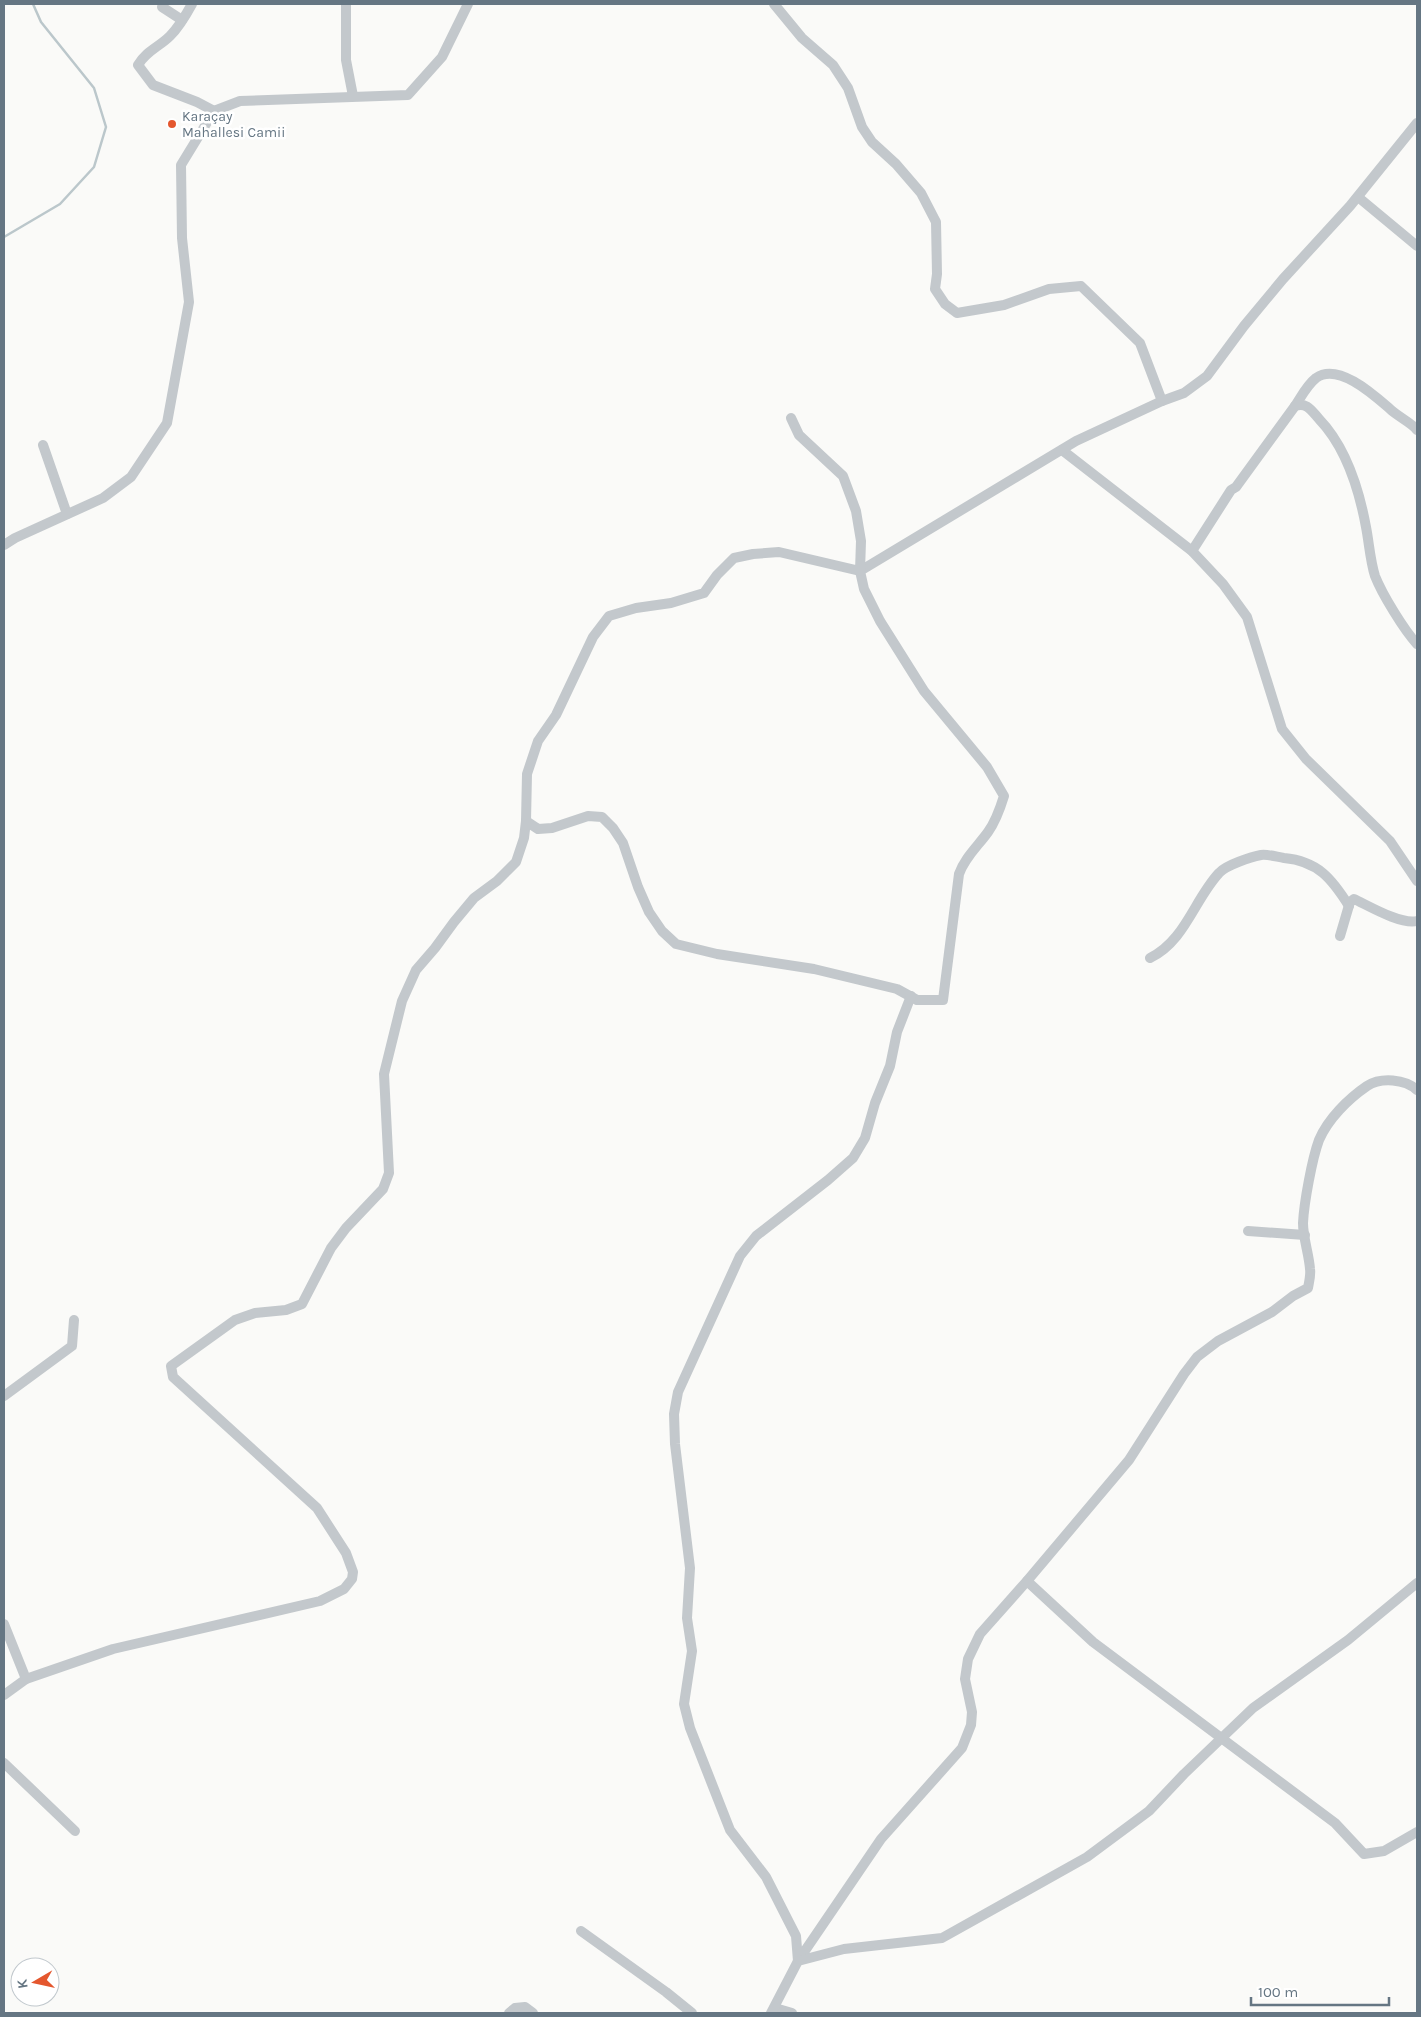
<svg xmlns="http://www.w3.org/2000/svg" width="1421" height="2017" viewBox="0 0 1421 2017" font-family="Karla,sans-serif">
	<rect width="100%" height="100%" fill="#fafaf8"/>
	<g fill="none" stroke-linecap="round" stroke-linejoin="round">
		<polyline stroke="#bbc7cb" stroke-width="2.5" points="4,237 60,204 94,167 106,127 94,88 41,22 33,4"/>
		<g stroke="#c3c8cc" stroke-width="10">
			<path d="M192,4c-6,11 -13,23 -22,32 -11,11 -24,15 -32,29l15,20 44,17 17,9"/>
			<polyline points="346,4 346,60 353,96"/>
			<polyline points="774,4 802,38 833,65 848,88 862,127 872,142 896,164 921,193 936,222 937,274 935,289 945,304 957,313 1004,305 1049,289 1081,286 1140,343 1162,401"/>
			<polyline points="162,7 182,20"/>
			<polyline points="1358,197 1417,246"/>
			<path d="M1295,406c6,-9 12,-21 21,-28 22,-16 58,17 74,31 7,7 22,14 27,21"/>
			<polyline points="43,445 67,514"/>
			<polyline points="1062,450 1192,551 1223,584 1247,617 1282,729 1306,759 1390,841 1417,881"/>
			<polyline points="4,545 15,538 103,498 131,477 167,423 189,302 182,238 181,165 214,111 240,101 408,95 442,57 468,4"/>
			<path d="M1192,551l39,-61 5,-3 59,-81c12,-4 16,4 24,13 27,28 40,70 47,108 3,15 4,33 9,49 7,18 29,54 42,68"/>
			<path d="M526,821l12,8 14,-1 36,-12 14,1 11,11 10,15 15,44 11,25 13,19 14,13 41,10 97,15 83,20 20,11h26l16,-126c6,-17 19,-28 29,-42 8,-11 12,-23 16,-36l-17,-29 -63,-76 -44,-70 -16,-32 -4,-18 216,-130 86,-40 22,-8 23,-17 37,-50 39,-47 67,-73 67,-83"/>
			<path d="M1340,936l10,-34 4,-3c15,7 47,26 63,22"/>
			<path d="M1150,958c35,-17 44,-58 69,-85 7,-8 32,-16 42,-18 7,-1 16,2 23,3 34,3 48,21 65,48"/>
			<polyline points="911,996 897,1032 890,1066 875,1103 865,1138 853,1158 828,1180 756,1236 740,1256 678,1392 674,1414 675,1444 690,1568 687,1618 692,1651 684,1704 690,1728 730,1830 766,1877 796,1936 798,1961 881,1839 962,1748 971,1725 972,1712 965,1679 968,1659 980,1634 1027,1581"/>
			<path d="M1417,1090c-12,-11 -36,-13 -50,-4 -19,13 -39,33 -48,54 -7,19 -15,63 -16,83 0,15 6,31 7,46 1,6 -1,13 -2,19l-15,8 -21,16 -54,29 -21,16 -13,17 -55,86 -102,121 66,61 242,181 29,31 20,-3 33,-19"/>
			<polyline points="1248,1231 1305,1235"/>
			<polyline points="4,1396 72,1346 74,1320"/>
			<polyline points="4,1624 26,1679"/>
			<polyline points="4,1695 26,1679 113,1649 320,1601 344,1589 352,1579 353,1572 346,1553 317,1508 173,1377 171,1366 235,1320 255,1313 286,1310 302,1304 331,1248 346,1228 383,1189 389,1173 384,1074 402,1001 416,970 435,948 454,922 474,898 497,881 516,862 524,838 526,821 527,774 538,741 556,715 593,637 609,616 636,608 671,603 704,593 717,575 734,558 753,554 779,552 860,571 861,541 856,511 843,476 799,435 791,418"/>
			<polyline points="4,1763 75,1831"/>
			<polyline points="581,1931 666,1992 692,2013"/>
			<polyline points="775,2008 792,2013"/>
			<polyline points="509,2013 515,2008 525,2007 533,2013"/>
			<polyline points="771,2013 798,1961 844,1949 942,1938 1087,1857 1149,1811 1184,1774 1253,1708 1348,1640 1417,1583"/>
		</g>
	</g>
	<circle fill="#e4572e" stroke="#fff" stroke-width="2" cx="172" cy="124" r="5"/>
	<g text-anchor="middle" stroke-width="5" stroke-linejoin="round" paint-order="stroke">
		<g font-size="14" fill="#657683" stroke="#fff" text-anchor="start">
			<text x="182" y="121">Karaçay<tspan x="182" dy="16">Mahallesi Camii</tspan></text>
		</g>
	</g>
	<rect width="1421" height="2017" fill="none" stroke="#657683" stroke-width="10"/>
	<g transform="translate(35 1982) rotate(261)"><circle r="24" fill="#ffffff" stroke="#c1c8cd"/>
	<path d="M0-4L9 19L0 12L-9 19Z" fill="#e4572e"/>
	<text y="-8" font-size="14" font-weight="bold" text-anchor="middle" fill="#657683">K</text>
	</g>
	<path d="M1251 1997v8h138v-8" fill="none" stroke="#657683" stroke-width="2.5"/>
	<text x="1258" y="1997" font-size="15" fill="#657683" stroke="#ffffff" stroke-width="4" paint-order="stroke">100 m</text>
</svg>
